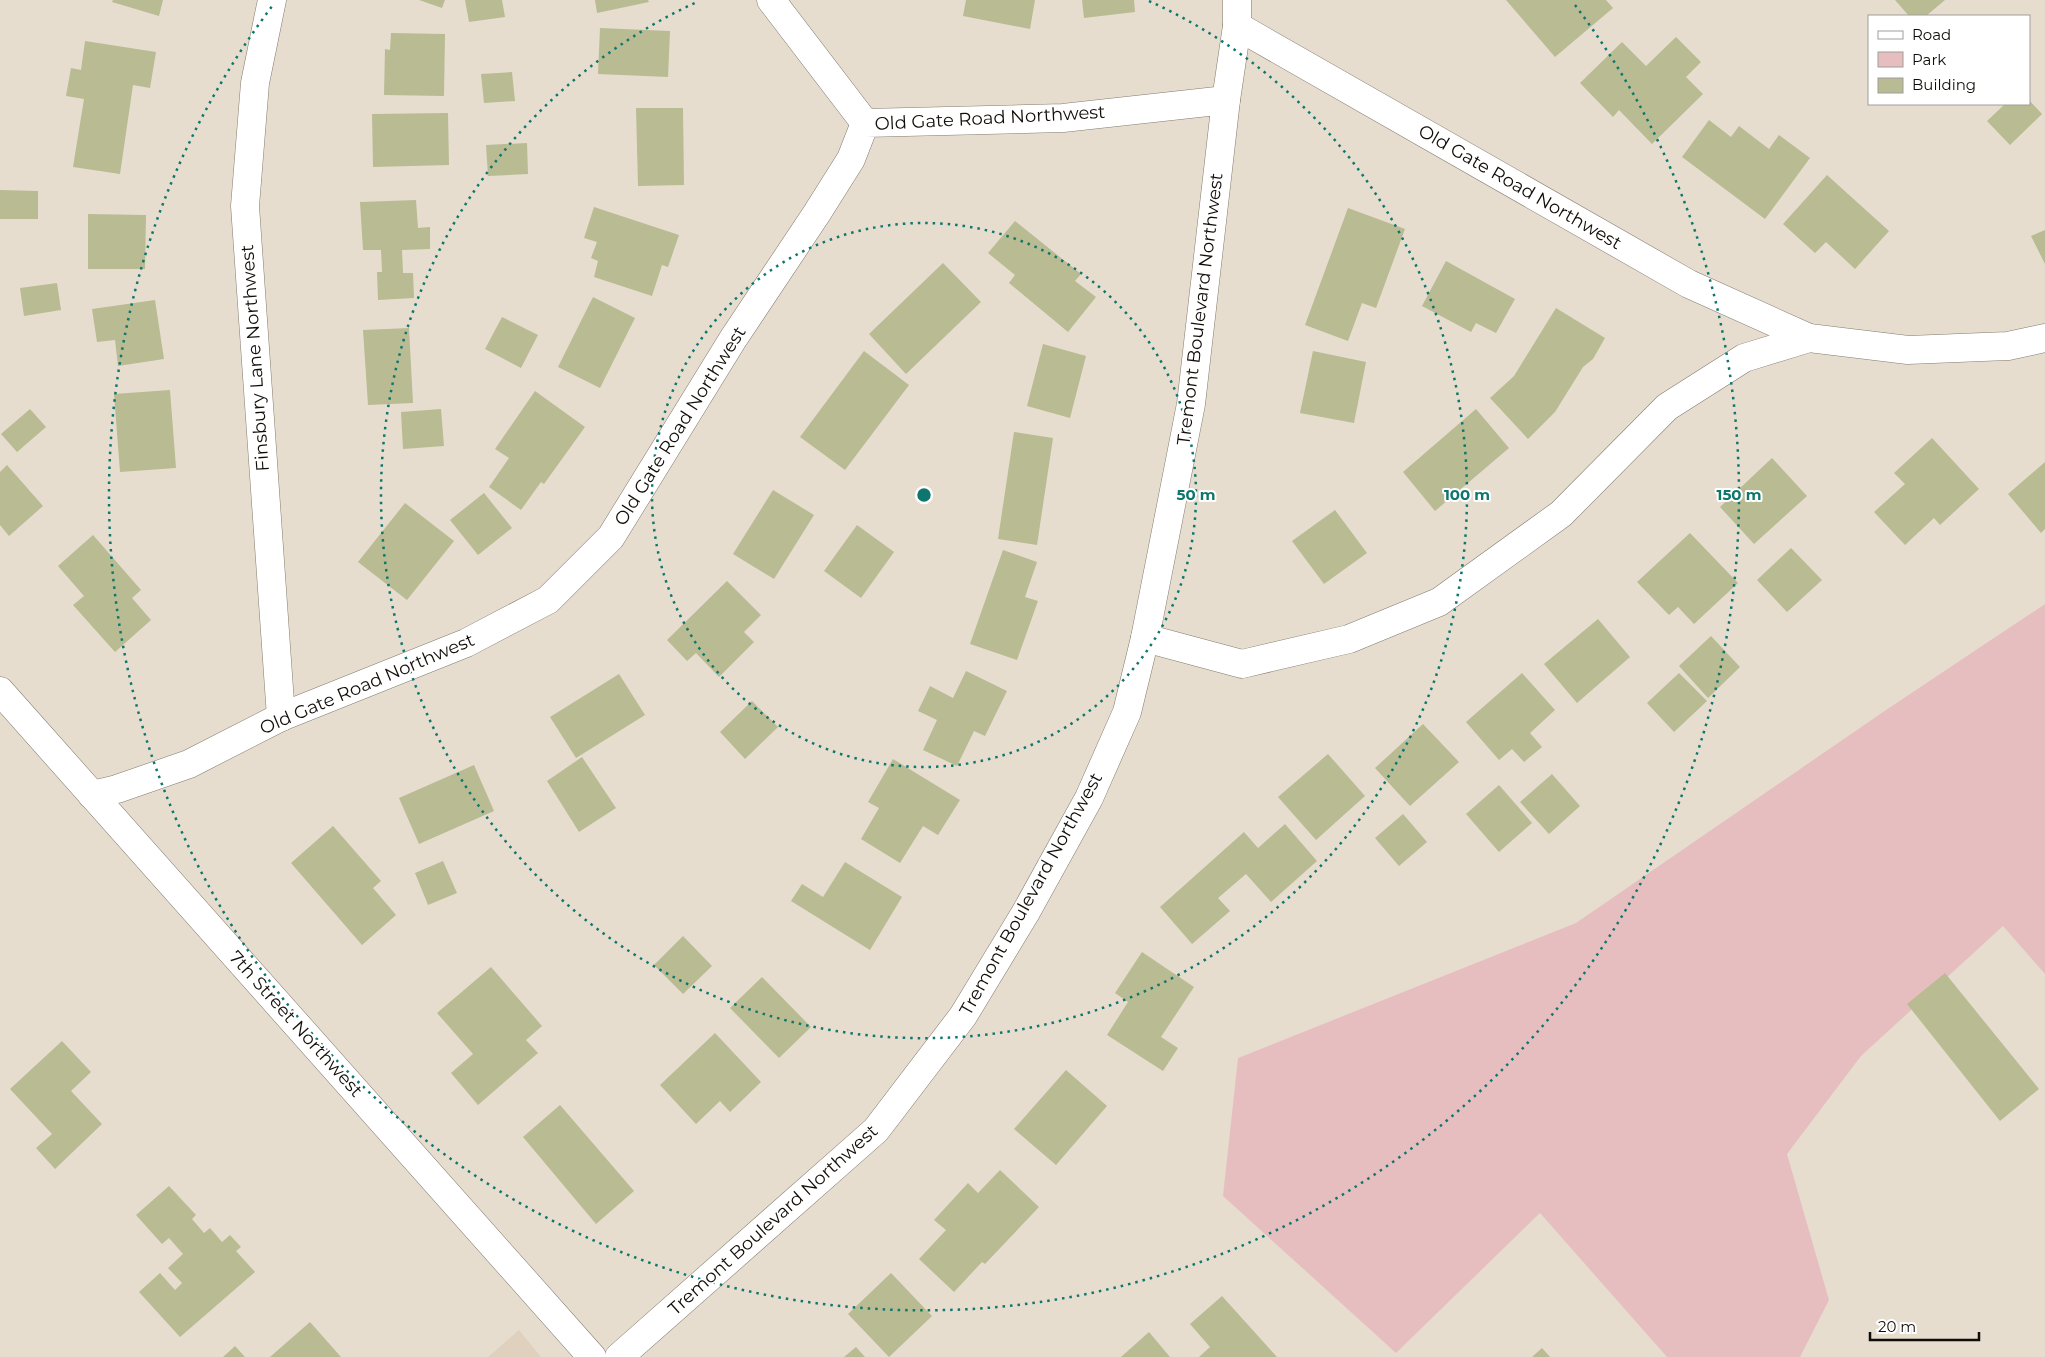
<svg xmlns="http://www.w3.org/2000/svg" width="2045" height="1357" viewBox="0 0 2045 1357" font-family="Montserrat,sans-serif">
	<rect width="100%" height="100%" fill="#e6ddcf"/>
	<polygon fill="#dfd1bd" points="519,1330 541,1357 488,1357"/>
	<polygon fill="#e7bec0" points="2045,604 2045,974 2003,926 1861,1056 1787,1154 1829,1300 1800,1357 1667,1357 1540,1213 1396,1353 1223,1196 1238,1058 1576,923 1886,710"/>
	<g fill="#b9bb93">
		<polygon points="113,0 163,0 159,16 112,2"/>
		<polygon points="419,0 445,0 442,8"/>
		<polygon points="465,0 502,0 505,17 469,22"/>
		<polygon points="595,0 648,0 649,2 597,13"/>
		<polygon points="966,0 1035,0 1030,29 963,16"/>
		<polygon points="1082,0 1134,0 1135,12 1084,18"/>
		<polygon points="1506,0 1606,0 1613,8 1555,57"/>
		<polygon points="1895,0 1945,0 1926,16 1909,16"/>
		<polygon points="600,28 670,31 668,77 598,74"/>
		<polygon points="391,33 445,34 444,96 384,95 385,49 390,50"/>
		<polygon points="1676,37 1701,62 1686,77 1703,94 1652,144 1619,110 1613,117 1580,83 1622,42 1646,66"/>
		<polygon points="85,41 156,52 150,88 133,85 120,174 73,167 84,99 66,96 71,68 81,70"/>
		<polygon points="512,72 515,101 484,103 481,74"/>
		<polygon points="2029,100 2042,114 2010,145 1987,121 2005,104 2029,104"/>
		<polygon points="636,108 683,108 684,185 638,186"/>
		<polygon points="448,113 449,165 373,167 372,114"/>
		<polygon points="1709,120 1731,137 1739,126 1769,149 1779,135 1810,158 1765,219 1682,157"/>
		<polygon points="527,143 528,174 488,176 486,145"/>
		<polygon points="1827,175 1889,231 1855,269 1826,242 1815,253 1783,224"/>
		<polygon points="0,190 38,191 38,219 0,219"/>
		<polygon points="416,200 418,228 430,227 430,249 402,250 403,273 413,273 414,298 378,300 377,272 382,272 381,250 363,250 360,202"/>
		<polygon points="594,207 679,235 668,267 662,265 652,296 594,277 598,261 591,258 597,242 584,238"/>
		<polygon points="1348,208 1405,229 1376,308 1362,303 1348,341 1305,325"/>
		<polygon points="88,214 146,215 145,269 88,269"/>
		<polygon points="1015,221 1081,274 1075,281 1096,297 1068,332 1009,283 1015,275 988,253"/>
		<polygon points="2045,230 2045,264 2031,236"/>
		<polygon points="1446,261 1515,299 1496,333 1476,323 1471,332 1422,306"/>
		<polygon points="943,263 981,302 906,374 869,334"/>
		<polygon points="57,283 61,310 24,316 20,288"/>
		<polygon points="593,297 635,318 600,388 558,367"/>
		<polygon points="155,300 164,359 118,366 115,340 97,342 92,309"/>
		<polygon points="1556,308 1605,338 1593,359 1583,367 1555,412 1528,439 1490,398 1514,376"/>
		<polygon points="502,317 538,335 521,368 485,349"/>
		<polygon points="409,328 413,403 368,405 363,330"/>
		<polygon points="1043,344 1086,356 1070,418 1027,406"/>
		<polygon points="864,351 909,385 845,470 800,437"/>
		<polygon points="1313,351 1366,362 1354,423 1300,413"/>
		<polygon points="170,390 176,468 120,472 114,394"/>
		<polygon points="535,391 585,427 544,484 541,482 521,510 489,487 509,458 495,449"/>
		<polygon points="30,409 46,427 17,452 1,434"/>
		<polygon points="441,409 444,446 403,449 401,412"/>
		<polygon points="1476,409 1509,448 1435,511 1403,472"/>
		<polygon points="1014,432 1053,438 1037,545 998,539"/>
		<polygon points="1932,438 1979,489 1940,525 1934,518 1905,545 1874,512 1905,484 1894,473"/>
		<polygon points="1772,458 1807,496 1754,544 1720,507"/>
		<polygon points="2045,462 2045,529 2041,533 2008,494"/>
		<polygon points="7,465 43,506 9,536 0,525 0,472"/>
		<polygon points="773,490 814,515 774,579 733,554"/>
		<polygon points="484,493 512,528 478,555 450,520"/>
		<polygon points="405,503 454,541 407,600 358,562"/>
		<polygon points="1335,510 1367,553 1324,584 1292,541"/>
		<polygon points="857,525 894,552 861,598 824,571"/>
		<polygon points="1690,533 1738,583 1694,624 1678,607 1669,615 1637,582"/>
		<polygon points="93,535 141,590 132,598 151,620 115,652 73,605 84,596 58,566"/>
		<polygon points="1791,548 1822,580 1787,612 1757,580"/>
		<polygon points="1003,550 1037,562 1025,597 1038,601 1017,660 970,644"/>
		<polygon points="727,581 761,615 744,632 754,642 719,677 696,653 687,661 667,640"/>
		<polygon points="1598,619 1630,657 1577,703 1544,664"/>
		<polygon points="1711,636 1740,667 1708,698 1679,666"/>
		<polygon points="966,671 1007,691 985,736 974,731 957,766 923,750 937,720 918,711 930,686 953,698"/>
		<polygon points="1522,673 1555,710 1530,733 1542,747 1524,762 1512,749 1499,760 1466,722"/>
		<polygon points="1679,673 1707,701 1674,732 1647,703"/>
		<polygon points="619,674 645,715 576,758 550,717"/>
		<polygon points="752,701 778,727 745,759 720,732"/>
		<polygon points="1423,724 1459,762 1410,806 1375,768"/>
		<polygon points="1328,754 1365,796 1316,840 1278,797"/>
		<polygon points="582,757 616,808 579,832 547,781"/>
		<polygon points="893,759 960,800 938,835 923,826 900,863 861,839 879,808 868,802"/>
		<polygon points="474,765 494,811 419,844 399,798"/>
		<polygon points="1552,774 1580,806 1549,834 1520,802"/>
		<polygon points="1499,785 1532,823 1499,852 1466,814"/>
		<polygon points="1403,814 1427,842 1399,866 1375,838"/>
		<polygon points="1285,824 1317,861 1271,902 1246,874 1218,898 1230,911 1192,944 1160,907 1244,832 1258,848"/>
		<polygon points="333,826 381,881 373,888 396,915 362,945 291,863"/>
		<polygon points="443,861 457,893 428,905 415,873"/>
		<polygon points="845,862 902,897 870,950 791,901 802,884 823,897"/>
		<polygon points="683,936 712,966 683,994 654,965"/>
		<polygon points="1142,952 1194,987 1161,1037 1178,1048 1163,1071 1107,1035 1128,1002 1115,993"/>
		<polygon points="491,967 542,1026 526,1040 538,1053 478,1105 451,1073 473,1054 437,1013"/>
		<polygon points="1945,973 2039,1089 2000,1121 1907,1004"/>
		<polygon points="762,977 811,1027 779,1058 730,1008"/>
		<polygon points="715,1033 761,1082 730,1112 720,1101 696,1124 660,1085"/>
		<polygon points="62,1041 91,1072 71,1091 102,1124 55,1169 36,1148 52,1134 10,1089"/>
		<polygon points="1066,1070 1107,1106 1056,1165 1014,1129"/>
		<polygon points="560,1105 634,1191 596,1224 523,1137"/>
		<polygon points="1000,1170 1039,1207 985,1264 982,1262 954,1292 919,1259 946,1230 934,1220 968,1183 978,1193"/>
		<polygon points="169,1186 196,1215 192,1219 204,1233 210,1228 222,1242 230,1235 241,1247 236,1251 255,1272 180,1337 139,1292 160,1273 175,1290 182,1283 168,1268 183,1254 169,1238 162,1244 136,1215"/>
		<polygon points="891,1273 932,1316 889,1357 848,1314"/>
		<polygon points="1222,1296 1277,1357 1199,1357 1210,1347 1190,1324"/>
		<polygon points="310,1322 341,1357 270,1357"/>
		<polygon points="1149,1332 1170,1357 1121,1357"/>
		<polygon points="235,1346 245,1357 223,1357"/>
		<polygon points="856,1347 865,1357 844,1357"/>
		<polygon points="1542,1348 1550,1357 1532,1357"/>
	</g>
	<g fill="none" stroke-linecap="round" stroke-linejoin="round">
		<g stroke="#837b6f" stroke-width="29">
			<g id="minor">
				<polyline points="272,0 255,83 245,206 281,717"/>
				<polyline points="771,0 865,123"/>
				<polyline points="1237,26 1689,284 1809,338"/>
				<polyline points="1145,638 1242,664 1349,639 1439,602 1561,514 1667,407 1744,358 1809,338 1908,350 2008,346 2045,338"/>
				<polyline points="0,691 592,1357"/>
				<polyline points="92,795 117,789 189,764 281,717 466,643 548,600 611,537 733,339 817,213 851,159 865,123 1063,118 1226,100"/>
				<polyline points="619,1357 876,1130 963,1016 1026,912 1089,798 1127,712 1145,638 1191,404 1226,100 1237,26 1237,0"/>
			</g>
		</g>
		<use href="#minor" stroke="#fff" stroke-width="28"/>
	</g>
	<g fill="none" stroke="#0f766e" stroke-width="2.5" stroke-dasharray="2.5 5">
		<circle cx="924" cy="495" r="272"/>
		<path d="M1149 1A543 543 0 1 1 699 1"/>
		<path d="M1575 5A815 815 0 1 1 273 5"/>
	</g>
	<g text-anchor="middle" stroke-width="4" stroke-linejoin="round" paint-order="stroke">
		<g font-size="18" fill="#100d08" stroke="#fff">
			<text transform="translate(990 118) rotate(-3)" y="6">Old Gate Road Northwest</text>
			<text transform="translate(1520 187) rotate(30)" y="6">Old Gate Road Northwest</text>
			<text transform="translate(1200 309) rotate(-83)" y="6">Tremont Boulevard Northwest</text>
			<text transform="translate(255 358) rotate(-94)" y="6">Finsbury Lane Northwest</text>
			<text transform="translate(680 426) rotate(-58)" y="6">Old Gate Road Northwest</text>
			<text transform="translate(367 684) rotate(-23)" y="6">Old Gate Road Northwest</text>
			<text transform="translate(1031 894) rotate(-61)" y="6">Tremont Boulevard Northwest</text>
			<text transform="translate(296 1024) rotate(48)" y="6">7th Street Northwest</text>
			<text transform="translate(773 1220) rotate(-42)" y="6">Tremont Boulevard Northwest</text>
		</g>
	</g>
	<circle cx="924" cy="495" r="8" fill="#0f766e" stroke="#fff" stroke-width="2.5"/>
	<g font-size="15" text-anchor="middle" font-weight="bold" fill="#0f766e" stroke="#fff" stroke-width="4" stroke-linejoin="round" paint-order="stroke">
		<text x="1196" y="500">50 m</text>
		<text x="1467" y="500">100 m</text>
		<text x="1739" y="500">150 m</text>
	</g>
	<rect x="1868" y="15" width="162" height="90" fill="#ffffff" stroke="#9f9e9c"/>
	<rect x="1878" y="31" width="25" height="8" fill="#ffffff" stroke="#9f9e9c"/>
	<text x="1912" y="40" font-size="15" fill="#100d08">Road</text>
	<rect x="1878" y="52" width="25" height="15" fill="#e7bec0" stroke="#9f9e9c"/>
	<text x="1912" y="65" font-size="15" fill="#100d08">Park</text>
	<rect x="1878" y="78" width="25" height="15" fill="#b9bb93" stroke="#9f9e9c"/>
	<text x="1912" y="90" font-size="15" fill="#100d08">Building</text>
	<path d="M1870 1332v8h109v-8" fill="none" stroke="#100d08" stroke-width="2.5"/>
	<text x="1878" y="1332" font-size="15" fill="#100d08" stroke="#ffffff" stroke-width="4" paint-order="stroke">20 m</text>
</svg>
